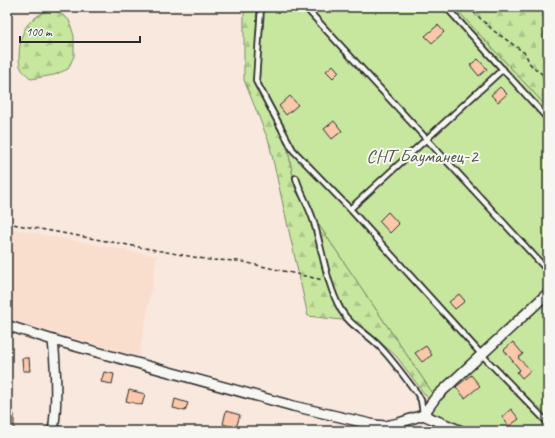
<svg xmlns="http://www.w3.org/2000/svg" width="555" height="438" viewBox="0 0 555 438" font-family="Caveat,sans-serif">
	<defs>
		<pattern id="forest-firs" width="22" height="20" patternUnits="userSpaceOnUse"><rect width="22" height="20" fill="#c7e79f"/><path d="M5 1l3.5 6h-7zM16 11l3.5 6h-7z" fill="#abc689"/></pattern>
	</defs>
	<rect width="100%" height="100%" fill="#f8e8dd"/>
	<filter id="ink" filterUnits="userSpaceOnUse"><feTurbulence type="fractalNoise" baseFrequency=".025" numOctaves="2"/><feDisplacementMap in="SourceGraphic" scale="8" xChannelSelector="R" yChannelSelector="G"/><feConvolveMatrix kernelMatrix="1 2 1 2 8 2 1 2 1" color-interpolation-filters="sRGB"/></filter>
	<g filter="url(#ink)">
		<polygon fill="#f9dece" points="7,228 157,256 139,357 14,321 7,316"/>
		<g fill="url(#forest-firs)" stroke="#798965">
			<polygon points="244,7 257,7 255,82 288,150 296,191 434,395 429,400 397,357 358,322 308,316 269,142 244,80"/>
			<polygon points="454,7 548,7 548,108"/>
			<path d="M49,10l10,2 10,8 5,16v20l-6,13 -14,6 -23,4c-2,-3 -7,-6 -9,-9 -6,-8 -2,-35 4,-43 4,-7 15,-14 23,-17z"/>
		</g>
		<polygon fill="#c7e79f" stroke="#798965" points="257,7 454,7 548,108 548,431 477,431 433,413 434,395 296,191 288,150 255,82"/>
		<g fill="#fbc8ab" stroke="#2b2b2b">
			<polygon points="438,25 444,32 432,43 425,36"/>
			<polygon points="478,59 487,69 479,76 470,65"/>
			<polygon points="333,65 339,72 333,78 326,71"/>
			<polygon points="500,87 507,94 498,102 491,95"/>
			<polygon points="290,96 298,105 286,115 279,106"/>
			<polygon points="334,121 342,131 332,139 324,129"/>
			<polygon points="388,212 399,224 390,233 379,221"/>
			<polygon points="459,294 465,301 455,309 449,302"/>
			<polygon points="513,342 523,354 518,358 531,370 522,378 517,372 520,370 504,350"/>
			<polygon points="426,346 432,355 422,362 415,353"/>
			<polygon points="22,358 29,358 30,371 23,371"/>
			<polygon points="104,372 114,374 112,384 101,382"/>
			<polygon points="471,375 480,386 465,398 456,387"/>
			<polygon points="129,390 145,394 142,405 126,401"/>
			<polygon points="175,399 188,403 185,411 173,408"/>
			<polygon points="511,409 519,419 509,426 502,417"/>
			<polygon points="226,411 240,415 236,428 223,424"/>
			<rect x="7" y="415" width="7" height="15"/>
		</g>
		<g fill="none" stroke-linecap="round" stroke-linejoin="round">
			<g stroke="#2b2b2b" stroke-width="8">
				<g id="lane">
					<polyline points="261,7 256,81 293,150 350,209 482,355 548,423"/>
					<polyline points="305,7 548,271"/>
					<polyline points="446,7 548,119"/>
					<path d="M296,178c5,17 15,31 19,48 8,28 12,59 26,84 9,16 26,23 38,36 14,14 26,32 38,47l4,7 2,13"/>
					<polyline points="350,209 503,69"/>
				</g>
			</g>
			<g stroke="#2b2b2b" stroke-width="12">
				<g id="street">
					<polyline points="7,325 12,327 53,340 293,406 375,425 385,426 399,423 423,415 436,397 548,293"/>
					<path d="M53,340c3,30 5,61 0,91"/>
					<polyline points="423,415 461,431"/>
				</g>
			</g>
			<g stroke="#2b2b2b" stroke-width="1.5" stroke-dasharray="4 3" stroke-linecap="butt">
				<polyline points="468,7 494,31 525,53 530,64 548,79"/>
				<polyline points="7,223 210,260 239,261 323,280"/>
			</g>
			<use href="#lane" stroke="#f6f6f2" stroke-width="4.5"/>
			<use href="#street" stroke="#f6f6f2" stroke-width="9"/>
		</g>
	</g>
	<g text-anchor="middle" stroke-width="4" stroke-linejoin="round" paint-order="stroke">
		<g font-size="19" fill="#525a48" stroke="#f6f6f2">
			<text x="422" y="162">СНТ Бауманец-2</text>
		</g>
	</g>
	<rect width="555" height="438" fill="none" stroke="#f6f6f2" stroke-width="24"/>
	<rect x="12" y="12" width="531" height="414" fill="none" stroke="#2b2b2b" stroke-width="1.5" filter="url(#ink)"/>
	<path d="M20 36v6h120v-6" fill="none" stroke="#2b2b2b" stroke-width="2"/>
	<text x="26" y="36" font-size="12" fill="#2b2b2b" stroke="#f6f6f2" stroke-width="3" paint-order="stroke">100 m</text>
</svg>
